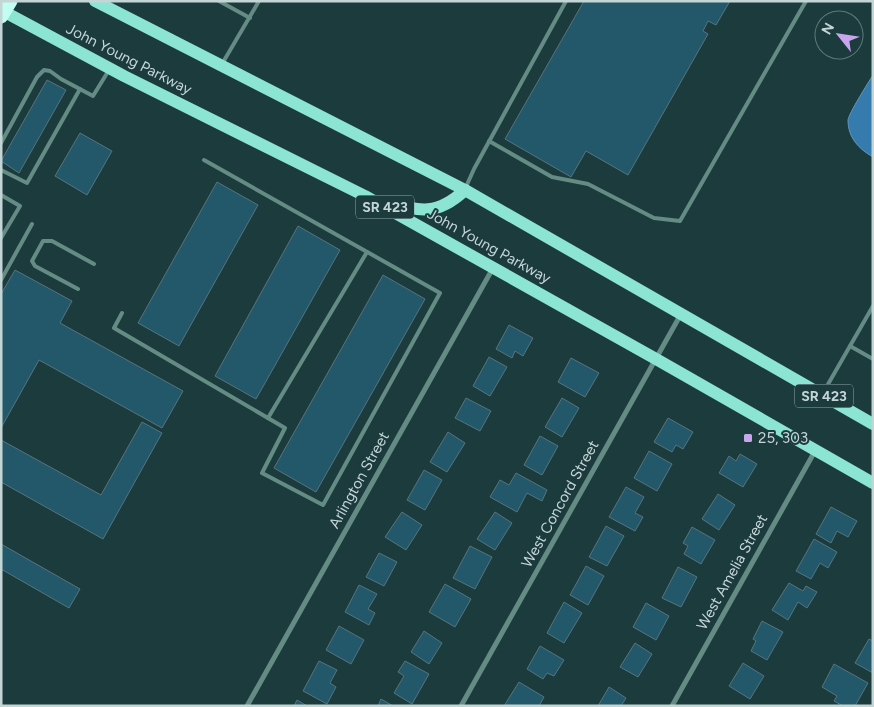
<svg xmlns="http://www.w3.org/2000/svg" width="874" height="707" viewBox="0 0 874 707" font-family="Figtree,sans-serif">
	<rect width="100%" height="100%" fill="#1c3b3d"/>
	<path fill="#367bae" stroke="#6196ba" d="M873,75v82c-14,-8 -25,-19 -25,-37 1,-7 20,-37 25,-45z"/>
	<g fill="#225869" stroke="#57747e">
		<polygon points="584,1 730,1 716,25 708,21 703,31 708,34 628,175 586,151 571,177 505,139"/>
		<polygon points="47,80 66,90 19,173 1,161"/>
		<polygon points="80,133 112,151 87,195 55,176"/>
		<polygon points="217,182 258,205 179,346 138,323"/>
		<polygon points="298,226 340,250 256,399 215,376"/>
		<polygon points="15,270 72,301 60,323 183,391 162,428 39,360 1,428 1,294"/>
		<polygon points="383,275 425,299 316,492 274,468"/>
		<polygon points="509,325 533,338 523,356 515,351 512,358 496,349"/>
		<polygon points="489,357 507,367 490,396 473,386"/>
		<polygon points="571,358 599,373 585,397 558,382"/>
		<polygon points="466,398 491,411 480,431 455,418"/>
		<polygon points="562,398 579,408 562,437 545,427"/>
		<polygon points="668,418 693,432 683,449 676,445 672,452 654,442"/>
		<polygon points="142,422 162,433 103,539 1,482 1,440 101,495"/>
		<polygon points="448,432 465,443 447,472 430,462"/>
		<polygon points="540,436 558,446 542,475 524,465"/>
		<polygon points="649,451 672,464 657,491 634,478"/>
		<polygon points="740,454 757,464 743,487 719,473 729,456 736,461"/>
		<polygon points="424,470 442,480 425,510 407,500"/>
		<polygon points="516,473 547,490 542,501 527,493 517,512 490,497 500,480 509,485"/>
		<polygon points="626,487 644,497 635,513 643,517 635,531 609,517"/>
		<polygon points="718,494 735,505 719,530 702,519"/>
		<polygon points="831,507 857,521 848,537 837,531 831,543 816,534"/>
		<polygon points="402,512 422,525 406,550 385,537"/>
		<polygon points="495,512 512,523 495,550 477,539"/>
		<polygon points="606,526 624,536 607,566 589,557"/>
		<polygon points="692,527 715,540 701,564 684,554 688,546 683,543"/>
		<polygon points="814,539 837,552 828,568 820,563 811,579 796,571"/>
		<polygon points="1,544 80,589 69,608 1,569"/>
		<polygon points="470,546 492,557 475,589 453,578"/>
		<polygon points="379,553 397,562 384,586 366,577"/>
		<polygon points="586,566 604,576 588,605 570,595"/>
		<polygon points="678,567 697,577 681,607 662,598"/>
		<polygon points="789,583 803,591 806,586 817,592 807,608 798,602 788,620 772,610"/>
		<polygon points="445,584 471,599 455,627 429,612"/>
		<polygon points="359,585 377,594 368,609 375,613 369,625 345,612"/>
		<polygon points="564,602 582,613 564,643 547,633"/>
		<polygon points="646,603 669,616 656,640 633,627"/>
		<polygon points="762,621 783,632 767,660 751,651 756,641 753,639"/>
		<polygon points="339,626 364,640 351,664 326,650"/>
		<polygon points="424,631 442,643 429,664 411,652"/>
		<polygon points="869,639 873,641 873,673 855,663"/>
		<polygon points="635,643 652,654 638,677 620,667"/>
		<polygon points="540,646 564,660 554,676 547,673 543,679 527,669"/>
		<polygon points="319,661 337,670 330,683 336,687 327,704 303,691"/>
		<polygon points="405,661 429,674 412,704 394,693 404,676 398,672"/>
		<polygon points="743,663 764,676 750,699 729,686"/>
		<polygon points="834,664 868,683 855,706 843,706 834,701 837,696 822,687"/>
		<polygon points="519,682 544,697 539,706 504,706"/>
		<polygon points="609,687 626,698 621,706 598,706"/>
		<polygon points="381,699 393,706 378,706"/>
		<polygon points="297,700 307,706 294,706"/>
	</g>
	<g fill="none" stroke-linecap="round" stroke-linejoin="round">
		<g stroke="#648c84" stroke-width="4">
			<polyline points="219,1 250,18"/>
			<polyline points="222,64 259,1"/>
			<polyline points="489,141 552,177 588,184 654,218 680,221 806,1"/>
			<polyline points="1,143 37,77 44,70 50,71 61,79 93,96 109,70"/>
			<polyline points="1,170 27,183 80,89"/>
			<polyline points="465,189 474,169 566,1"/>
			<polyline points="1,195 20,206 1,238"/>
			<polyline points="1,280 32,224"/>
			<polyline points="78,289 35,266 32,261 43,241 52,241 94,264"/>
			<polyline points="122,313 114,328 285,428 262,473 323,505 440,293 204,160"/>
			<polyline points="850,346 873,359"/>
			<polyline points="823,393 873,306"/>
			<polyline points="268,418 367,252"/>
		</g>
		<g stroke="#648c84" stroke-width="5">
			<polyline points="247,706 493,268"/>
			<polyline points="461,706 681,314"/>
			<polyline points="672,706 815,451"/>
		</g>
		<g stroke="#8ce4d2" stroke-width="12">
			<polyline points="95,1 465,190 873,424"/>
			<polyline points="1,10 124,76 365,196 656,359 873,483"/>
			<path d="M384,201c35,10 52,16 81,-11"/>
		</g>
		<polyline stroke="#c1fdf0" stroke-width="15" points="1,16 10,1"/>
	</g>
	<rect fill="#c9a5ee" stroke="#1c3b3d" stroke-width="2" x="743" y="433" width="10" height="10" rx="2.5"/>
	<g text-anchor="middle" stroke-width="4" stroke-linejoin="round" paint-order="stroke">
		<g fill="#1c3b3d" stroke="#92a7a8" stroke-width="1">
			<rect x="356" y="195.5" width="58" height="23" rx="4"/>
			<rect x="795" y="384.5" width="58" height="23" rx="4"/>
		</g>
		<g font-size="14" font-weight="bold" fill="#c4d5d6">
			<text x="385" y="212">SR 423</text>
			<text x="824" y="401">SR 423</text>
		</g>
		<g font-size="15" fill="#c4d5d6" stroke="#1c3b3d">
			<text transform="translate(129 59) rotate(27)" y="5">John Young Parkway</text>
			<text transform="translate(489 246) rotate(29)" y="5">John Young Parkway</text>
			<text transform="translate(359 480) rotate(-61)" y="5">Arlington Street</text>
			<text transform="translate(560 504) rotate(-61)" y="5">West Concord Street</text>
			<text transform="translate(732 572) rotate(-61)" y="5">West Amelia Street</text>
		</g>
		<g font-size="15" fill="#c4d5d6" stroke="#1c3b3d" text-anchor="start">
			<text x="758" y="443">25, 303</text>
		</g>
	</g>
	<rect width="874" height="707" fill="none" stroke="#c4d5d6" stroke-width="5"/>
	<g transform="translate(839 35) rotate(300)"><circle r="24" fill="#1c3b3d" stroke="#5f797a"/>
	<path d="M0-4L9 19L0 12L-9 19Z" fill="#c9a5ee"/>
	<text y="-8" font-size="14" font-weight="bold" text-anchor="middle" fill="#c4d5d6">N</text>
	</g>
</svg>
